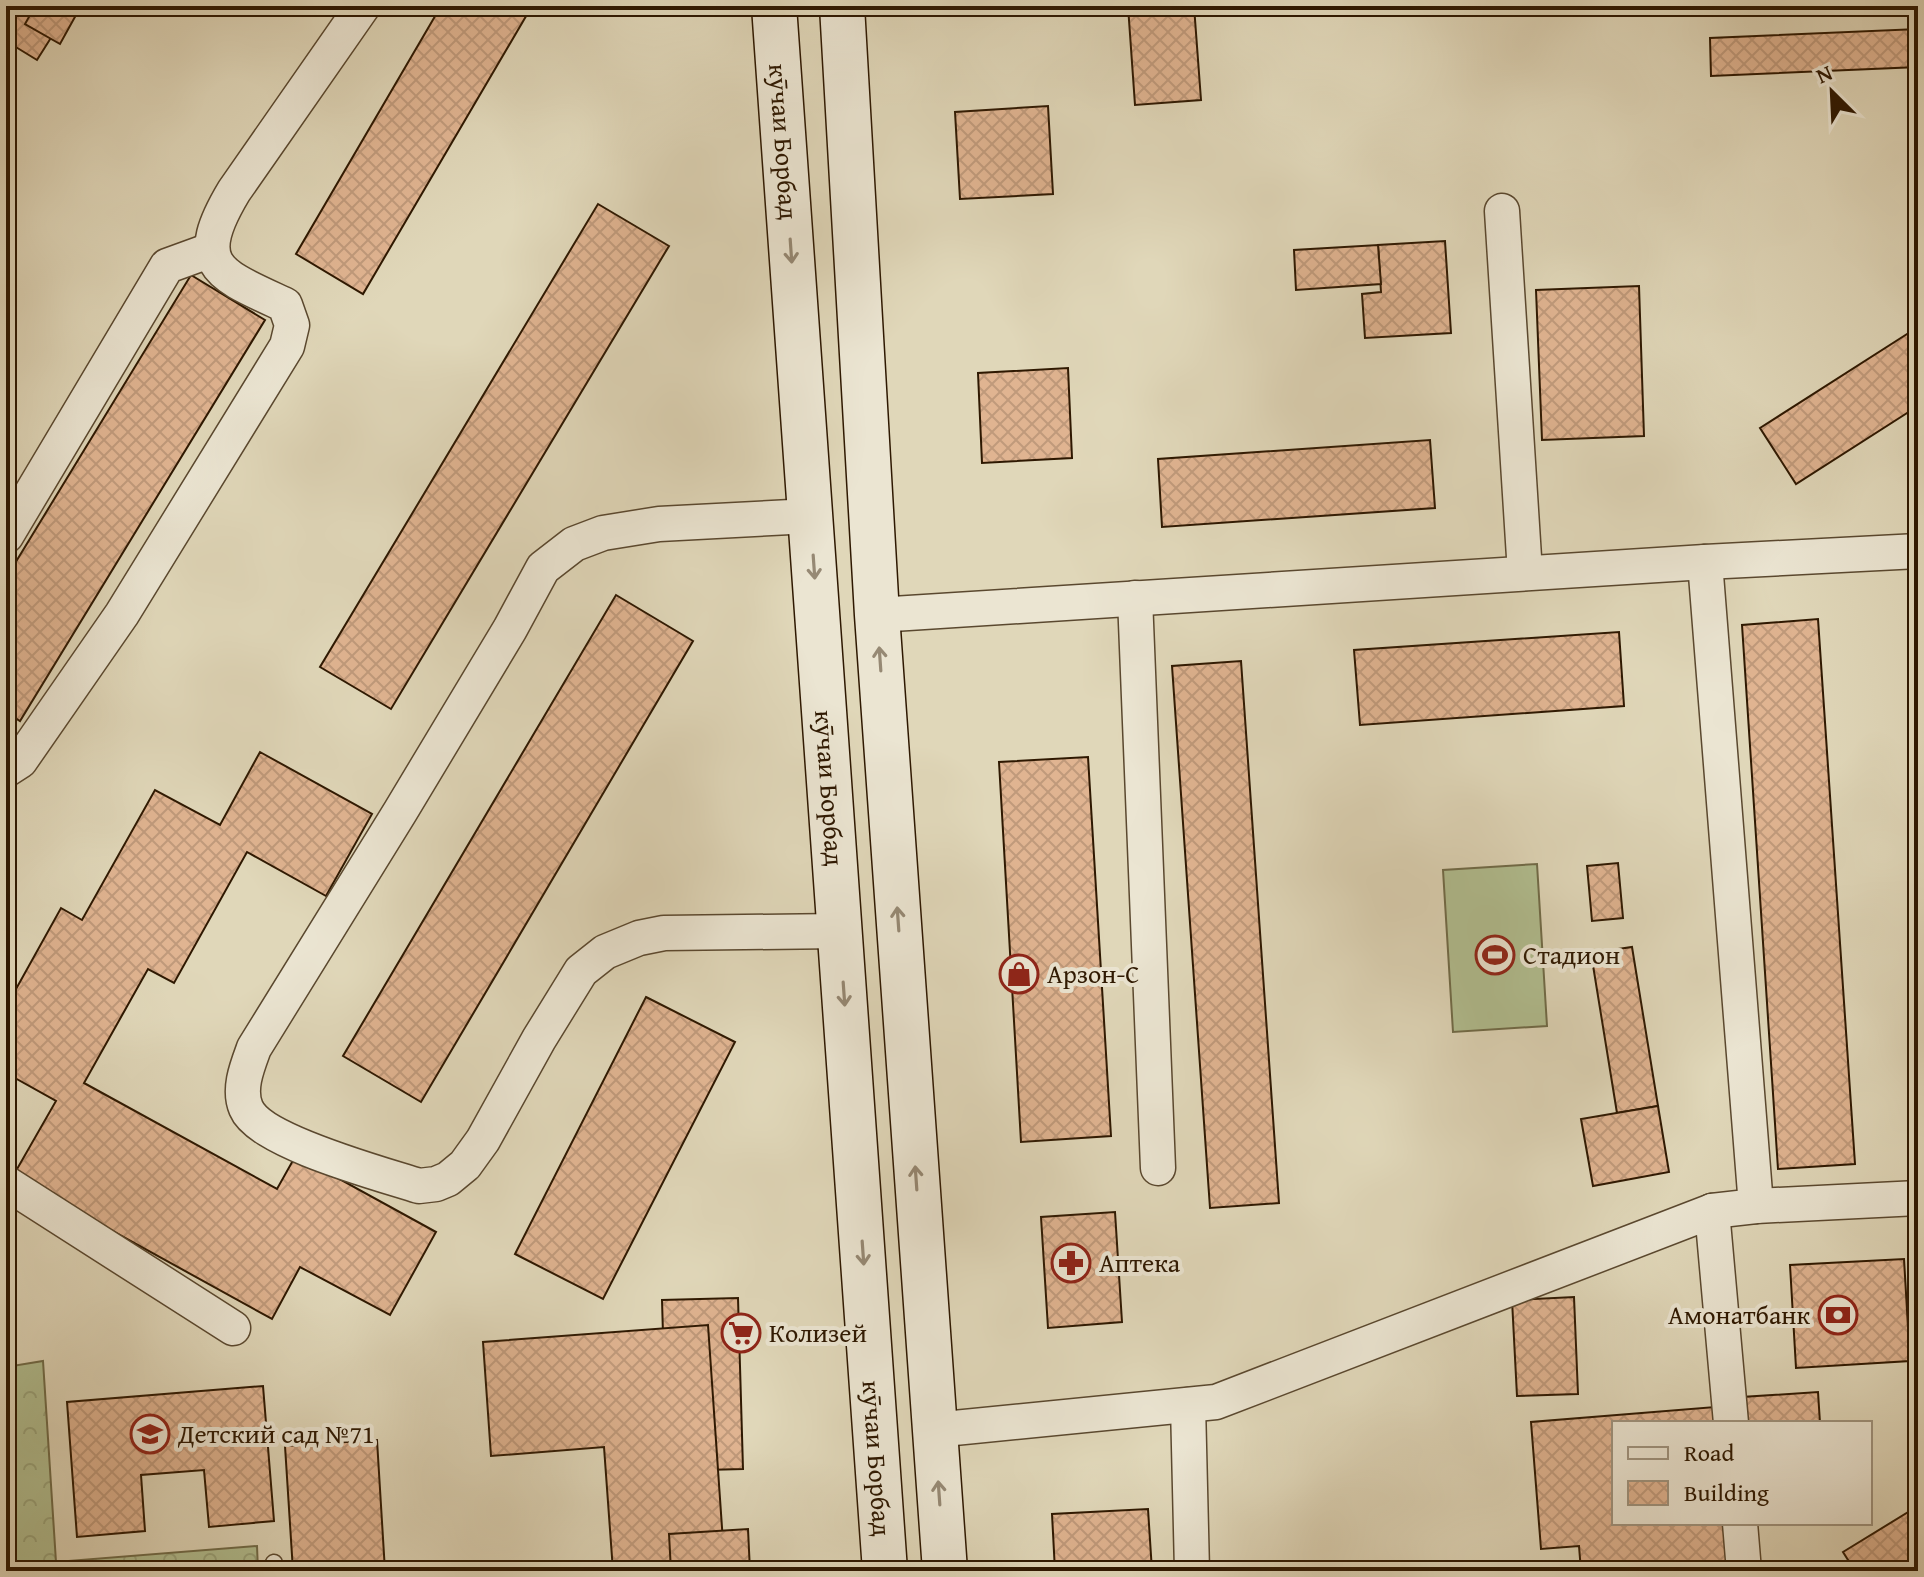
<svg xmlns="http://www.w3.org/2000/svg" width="1924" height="1577" viewBox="0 0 1924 1577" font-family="'Gentium Book Plus',serif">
	<defs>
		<pattern id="forest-crowns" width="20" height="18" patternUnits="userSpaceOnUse" patternTransform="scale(2)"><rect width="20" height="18" fill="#b1be90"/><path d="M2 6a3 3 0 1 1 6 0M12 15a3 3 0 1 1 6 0" fill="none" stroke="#99a37a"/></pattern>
		<pattern id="building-cross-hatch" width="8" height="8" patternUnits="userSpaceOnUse" patternTransform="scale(2)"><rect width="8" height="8" fill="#e0b491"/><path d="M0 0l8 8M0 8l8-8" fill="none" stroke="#c09a7b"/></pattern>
	</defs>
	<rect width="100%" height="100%" fill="#e0d7b9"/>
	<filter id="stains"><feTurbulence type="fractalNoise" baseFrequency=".0025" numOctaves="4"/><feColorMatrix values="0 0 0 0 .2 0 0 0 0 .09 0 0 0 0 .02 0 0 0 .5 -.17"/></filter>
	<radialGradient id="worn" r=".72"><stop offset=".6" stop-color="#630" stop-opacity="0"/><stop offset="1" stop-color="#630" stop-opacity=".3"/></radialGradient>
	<polygon fill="url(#forest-crowns)" stroke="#706b48" stroke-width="2" points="43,1361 56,1562 257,1546 258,1571 6,1571 6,1367"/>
	<polygon fill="#b1be90" stroke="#706b48" stroke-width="2" points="1537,864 1547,1026 1453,1032 1443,870"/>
	<g fill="url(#building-cross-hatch)" stroke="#2e1801" stroke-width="2">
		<polygon points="6,6 71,6 37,60 6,41"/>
		<polygon points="35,6 81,6 60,44 25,24"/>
		<polygon points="441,6 532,6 363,294 296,254"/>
		<polygon points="1128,6 1194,6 1201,100 1135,105"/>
		<polygon points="1918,29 1918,67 1711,76 1710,38"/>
		<polygon points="1048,106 1053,194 960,199 955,112"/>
		<polygon points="598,204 669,246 391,709 320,667"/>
		<polygon points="1445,241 1451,333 1365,338 1362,294 1381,292 1378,245"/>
		<polygon points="1378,245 1381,284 1296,290 1294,250"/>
		<polygon points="191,275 265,320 20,721 6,712 6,578"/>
		<polygon points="1639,286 1644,436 1542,440 1536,290"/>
		<polygon points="1918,327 1918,406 1796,484 1760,428"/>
		<polygon points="1068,368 1072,458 982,463 978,373"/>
		<polygon points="1430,440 1435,508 1162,527 1158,459"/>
		<polygon points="616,595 693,641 421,1102 343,1056"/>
		<polygon points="1818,619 1855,1164 1778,1169 1742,625"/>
		<polygon points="1619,632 1624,706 1360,725 1354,650"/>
		<polygon points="1241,661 1279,1203 1210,1208 1172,666"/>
		<polygon points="260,752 372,814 326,896 247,852 174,983 148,969 84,1083 277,1189 296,1155 436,1232 390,1315 300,1267 272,1319 13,1176 56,1101 6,1073 6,1007 61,908 82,920 155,790 220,825"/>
		<polygon points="1088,757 1111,1136 1021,1142 999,762"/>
		<polygon points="1618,863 1623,918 1592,921 1587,866"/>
		<polygon points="1632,947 1658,1106 1617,1113 1591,953"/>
		<polygon points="646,997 735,1042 603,1299 515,1254"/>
		<polygon points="1658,1106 1669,1172 1593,1186 1581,1119"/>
		<polygon points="1115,1212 1122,1322 1048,1328 1041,1217"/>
		<polygon points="1904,1259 1910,1361 1796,1368 1790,1265"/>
		<polygon points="1574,1297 1578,1394 1517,1396 1512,1300"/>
		<polygon points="738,1298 743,1469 667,1471 662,1300"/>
		<polygon points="708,1325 725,1571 613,1571 604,1447 491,1456 483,1342"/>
		<polygon points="263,1386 274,1521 209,1527 204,1470 141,1475 145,1531 77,1537 67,1402"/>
		<polygon points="1818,1392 1820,1423 1744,1423 1742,1397"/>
		<polygon points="1715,1407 1717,1423 1614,1423 1614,1523 1724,1523 1728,1571 1581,1571 1579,1546 1541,1549 1531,1422"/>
		<polygon points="377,1440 385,1571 293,1571 285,1446"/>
		<polygon points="1918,1506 1918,1571 1855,1571 1843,1552"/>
		<polygon points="1148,1509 1152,1571 1055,1571 1052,1514"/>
		<polygon points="748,1529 750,1571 671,1571 669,1534"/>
	</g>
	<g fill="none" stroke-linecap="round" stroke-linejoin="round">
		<g stroke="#5a482f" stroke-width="19">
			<polyline id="service" points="274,1563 275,1571"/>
		</g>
		<g stroke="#5a482f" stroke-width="37">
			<g id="minor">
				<polyline points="1502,211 1525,573"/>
				<path d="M810,516l-151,8 -56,9 -29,11 -31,24 -33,61 -110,183 -146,236c-7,19 -16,41 -8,60 14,34 136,66 173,78l17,-2 12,-5 17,-14 18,-25 56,-101 42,-68 24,-19 34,-14 25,-5 176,-2"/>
				<polyline points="6,536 167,266 211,250"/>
				<polyline points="1705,562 1756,1206"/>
				<polyline points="1135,598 1158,1168"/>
				<polyline points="877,615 1705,562 1918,551"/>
				<path d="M6,770l14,-9 102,-147 165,-268 5,-21 -7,-20c-67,-31 -96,-39 -51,-114l129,-185"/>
				<polyline points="6,1183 233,1328"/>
				<polyline points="1712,1211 1731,1423"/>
				<polyline points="1188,1405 1192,1571"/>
				<polyline points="934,1430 1216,1402 1712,1211 1756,1206 1918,1198"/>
				<polyline points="1740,1523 1744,1571"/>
			</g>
		</g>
		<g stroke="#2e1801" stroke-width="47">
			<g id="secondary">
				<path id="s1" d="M774,6l111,1565"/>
				<polyline points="842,6 877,615 945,1571"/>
			</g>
		</g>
		<use href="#service" stroke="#ebe5d2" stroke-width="16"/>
		<use href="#minor" stroke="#ebe5d2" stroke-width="34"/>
		<use href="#secondary" stroke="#ebe5d2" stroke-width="44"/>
	</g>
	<defs><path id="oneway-shaft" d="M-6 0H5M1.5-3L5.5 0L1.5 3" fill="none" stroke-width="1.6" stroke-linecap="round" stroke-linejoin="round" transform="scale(2)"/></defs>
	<g stroke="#968974">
		<use href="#oneway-shaft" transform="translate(791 251) rotate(86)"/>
		<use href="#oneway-shaft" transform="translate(814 567) rotate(86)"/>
		<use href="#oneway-shaft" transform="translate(880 659) rotate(-94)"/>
		<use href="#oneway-shaft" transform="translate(898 919) rotate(-94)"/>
		<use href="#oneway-shaft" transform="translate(844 994) rotate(86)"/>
		<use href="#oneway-shaft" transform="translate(916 1178) rotate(-94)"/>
		<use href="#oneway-shaft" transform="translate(863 1253) rotate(86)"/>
		<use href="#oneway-shaft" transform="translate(939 1493) rotate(-94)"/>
	</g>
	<defs>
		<g id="stadium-ring" transform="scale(2)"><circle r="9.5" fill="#ebe5d2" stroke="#8f2418" stroke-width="1.5"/><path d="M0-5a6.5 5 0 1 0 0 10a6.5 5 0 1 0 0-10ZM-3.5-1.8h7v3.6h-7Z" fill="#8f2418"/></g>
		<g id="shop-ring" transform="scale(2)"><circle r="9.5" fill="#ebe5d2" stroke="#8f2418" stroke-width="1.5"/><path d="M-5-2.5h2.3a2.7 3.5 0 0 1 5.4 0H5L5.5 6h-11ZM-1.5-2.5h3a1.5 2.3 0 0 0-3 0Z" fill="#8f2418"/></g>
		<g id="pharmacy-ring" transform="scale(2)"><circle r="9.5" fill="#ebe5d2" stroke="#8f2418" stroke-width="1.5"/><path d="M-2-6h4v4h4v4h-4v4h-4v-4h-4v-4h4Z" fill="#8f2418"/></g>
		<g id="bank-ring" transform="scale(2)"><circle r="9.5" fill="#ebe5d2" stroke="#8f2418" stroke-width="1.5"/><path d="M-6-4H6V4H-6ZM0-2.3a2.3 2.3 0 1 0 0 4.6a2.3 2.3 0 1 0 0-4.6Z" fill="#8f2418"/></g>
		<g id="supermarket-ring" transform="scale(2)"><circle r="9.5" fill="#ebe5d2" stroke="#8f2418" stroke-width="1.5"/><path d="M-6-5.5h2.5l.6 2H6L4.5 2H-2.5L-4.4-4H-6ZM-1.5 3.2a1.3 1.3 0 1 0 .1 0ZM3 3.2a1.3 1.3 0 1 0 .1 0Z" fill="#8f2418"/></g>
		<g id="school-ring" transform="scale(2)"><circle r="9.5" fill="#ebe5d2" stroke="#8f2418" stroke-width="1.5"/><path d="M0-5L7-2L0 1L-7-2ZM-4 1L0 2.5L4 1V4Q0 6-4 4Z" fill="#8f2418"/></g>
	</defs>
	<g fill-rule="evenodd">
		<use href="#stadium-ring" x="1495" y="955"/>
		<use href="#shop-ring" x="1019" y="974"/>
		<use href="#pharmacy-ring" x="1071" y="1263"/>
		<use href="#bank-ring" x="1838" y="1315"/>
		<use href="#supermarket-ring" x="741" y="1333"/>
		<use href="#school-ring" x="150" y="1434"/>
	</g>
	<g text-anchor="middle" stroke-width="8" stroke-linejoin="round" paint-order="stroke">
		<g font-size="26" fill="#2e1801" stroke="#ebe5d2">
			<text dy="9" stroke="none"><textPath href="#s1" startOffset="136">кӯчаи Борбад</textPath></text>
			<text dy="9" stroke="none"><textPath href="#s1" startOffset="784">кӯчаи Борбад</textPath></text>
			<text dy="9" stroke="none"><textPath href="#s1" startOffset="1456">кӯчаи Борбад</textPath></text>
		</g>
		<g font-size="26" fill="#2e1801" stroke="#ebe5d2" text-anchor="start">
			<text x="1523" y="964">Стадион</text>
			<text x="1047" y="983">Арзон-С</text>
			<text x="1099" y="1272">Аптека</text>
			<text x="1810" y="1324" text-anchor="end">Амонатбанк</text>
			<text x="769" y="1342">Колизей</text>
			<text x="178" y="1443">Детский сад №71</text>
		</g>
	</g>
	<rect width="1924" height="1577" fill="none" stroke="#e0d7b9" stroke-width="32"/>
	<rect x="8" y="8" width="1908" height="1561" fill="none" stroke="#2e1801" stroke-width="4"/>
	<rect x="16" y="16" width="1892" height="1545" fill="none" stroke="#2e1801" stroke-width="2"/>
	<rect x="1612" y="1421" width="260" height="104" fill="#ebe5d2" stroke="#9f937e" stroke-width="2"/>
	<rect x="1628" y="1447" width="40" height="12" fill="#ebe5d2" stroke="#9f937e" stroke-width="2"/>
	<text x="1684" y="1461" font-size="24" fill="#2e1801">Road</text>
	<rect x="1628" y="1481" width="40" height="24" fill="url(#building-cross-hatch)" stroke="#9f937e" stroke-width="2"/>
	<text x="1684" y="1501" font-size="24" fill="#2e1801">Building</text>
	<g transform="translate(1832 92) rotate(336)" stroke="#ebe5d2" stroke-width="6" paint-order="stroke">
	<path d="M0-6L14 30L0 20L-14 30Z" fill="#2e1801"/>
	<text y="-12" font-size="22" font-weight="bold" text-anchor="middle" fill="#2e1801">N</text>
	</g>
	<rect width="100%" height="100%" filter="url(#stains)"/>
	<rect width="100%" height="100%" fill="url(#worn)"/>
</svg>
